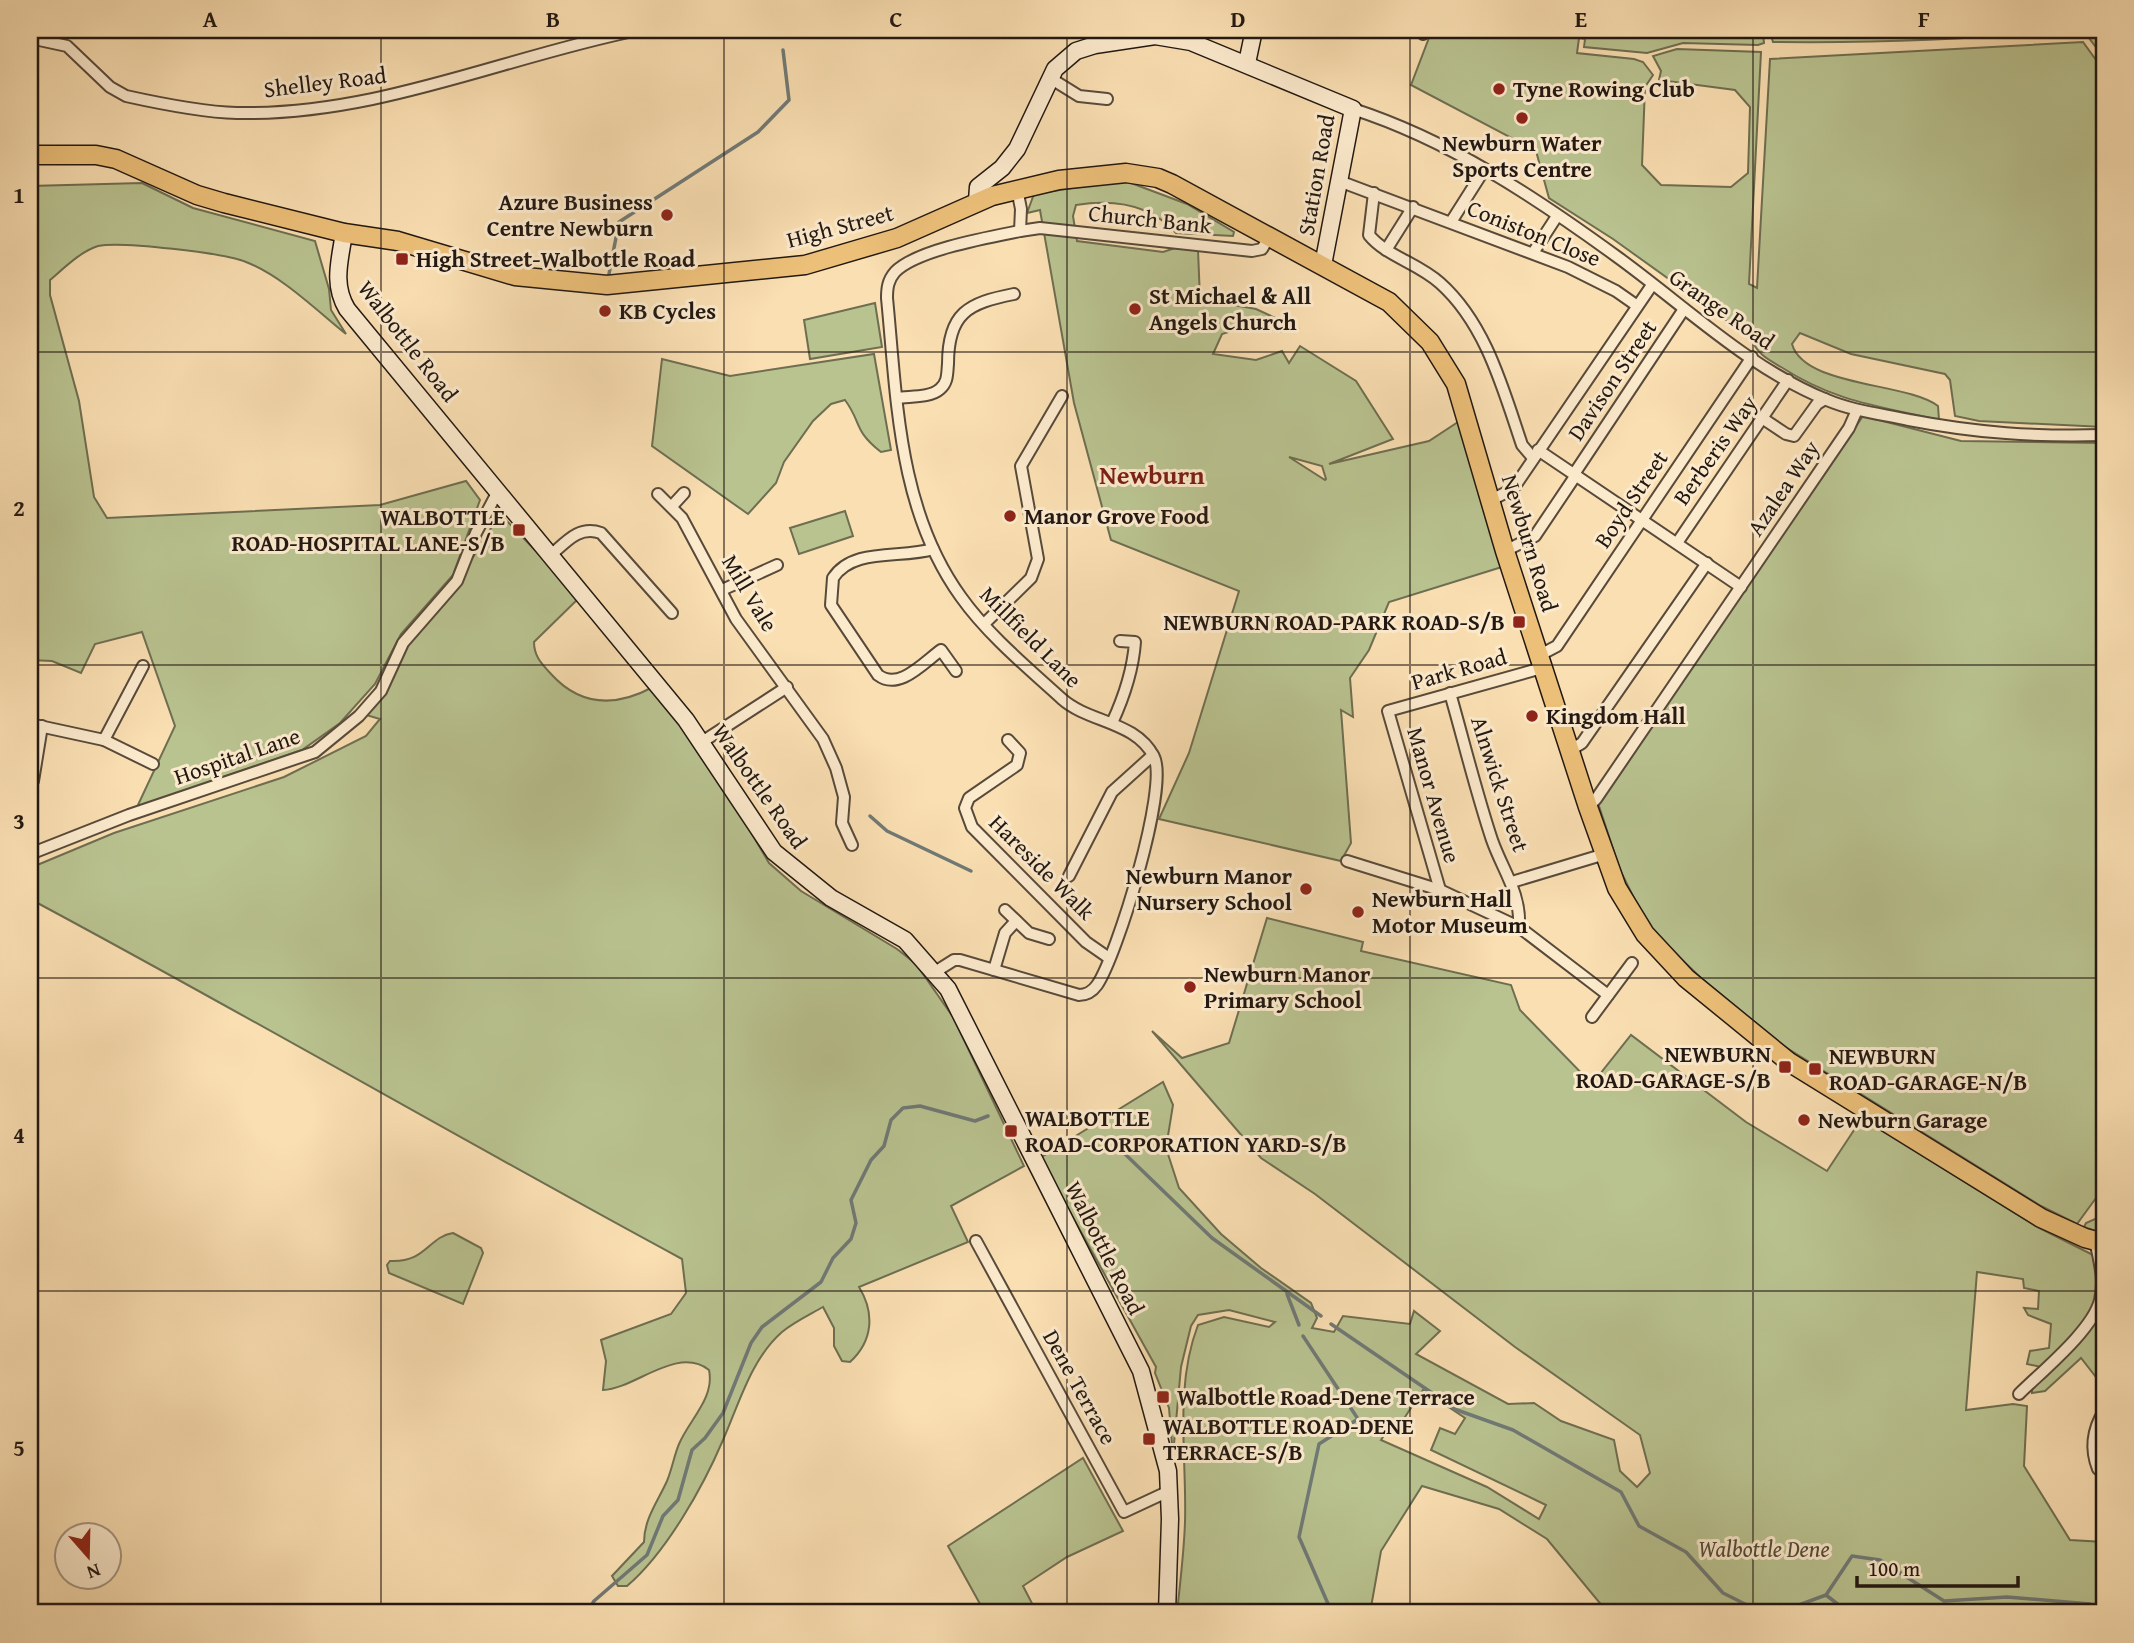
<svg xmlns="http://www.w3.org/2000/svg" width="2134" height="1643" viewBox="0 0 2134 1643" font-family="'Gentium Book Plus',serif">
	<rect width="100%" height="100%" fill="#fadfb2"/>
	<filter id="stains"><feTurbulence type="fractalNoise" baseFrequency=".00286" numOctaves="4"/><feColorMatrix values="0 0 0 0 .2 0 0 0 0 .09 0 0 0 0 .02 0 0 0 .5 -.17"/></filter>
	<radialGradient id="worn" r=".72"><stop offset=".6" stop-color="#630" stop-opacity="0"/><stop offset="1" stop-color="#630" stop-opacity=".3"/></radialGradient>
	<g fill="#b9c390" stroke="#6e6e51" stroke-width="2" fill-rule="evenodd">
		<path d="M1432,30h293l38,4 1,9 -6,2 -75,-2 -36,10 -63,-6 1,-8 -6,-1 -2,15 57,6 9,3 10,13 -8,12 -3,78 19,20 70,2 17,-14 2,-66 -15,-17 -76,-10 2,-9 -8,-15 24,-7 84,3 -12,232 8,4 13,-229 313,-17 21,29v356l-125,-6 -24,-5 -5,-36 -5,-6 -94,-20 -51,-21 -8,11c12,43 114,38 146,62l1,14c-60,-14 -104,-18 -158,-53 -14,-8 -24,-13 -30,-29l-138,-99 -64,-41 -13,-47 -125,-66z"/>
		<path d="M2057,30c-95,11 -189,13 -284,12l-3,-10z"/>
		<polygon points="2083,30 2104,30 2104,58"/>
		<path d="M1123,180l64,24 47,28 -1,4 -57,-3c-26,-29 -63,-34 -100,-28l-3,11 4,25 86,11 12,-4 23,2 2,49 56,10 41,19 -18,4 -22,-9 -35,11 -9,20 43,6 26,-9 7,12 11,-17 56,35 37,58 -64,25 100,-23 35,-23 41,148 -116,36 -20,48 -19,28 3,39 -12,-7 10,133 -10,18 -182,-42 30,-66 50,-162 -128,-51 -37,-137 -34,-193 -13,3 7,-19zM1289,457l33,9 4,13 -1,1z"/>
		<path d="M142,183l51,25 122,33 14,48 2,21 15,24c-30,-24 -64,-58 -100,-72 -21,-9 -126,-21 -148,-16 -17,5 -35,23 -48,34v15l29,106 15,96 13,21 273,-13 86,-24 14,19 -27,75 -52,59 -26,50 -35,39 -38,27 -165,57 38,-81 -33,-94 -47,12 -14,29 -29,-12 -22,-1v-474z"/>
		<polygon points="875,303 882,347 810,359 804,320"/>
		<path d="M874,354l17,96 -10,2c-28,-22 -19,-29 -36,-52l-14,4 -18,17 -29,41 -8,21 -28,31 -96,-68 10,-87 68,17z"/>
		<polygon points="1863,416 1961,441 2104,443 2104,1187 2077,1224 2041,1206 1782,1045 1701,978 1649,928 1620,870 1598,803"/>
		<polygon points="845,511 853,536 799,554 790,528"/>
		<path d="M505,519l75,78 -46,45c0,14 7,21 17,32 30,33 65,33 102,13l58,77 58,99 32,28 96,58 19,15 37,53 71,149 -73,40 17,36 -109,45c16,26 14,54 -9,75l-8,-1 -8,-15v-18l-11,-21c-14,8 -29,15 -41,25 -31,27 -43,72 -59,108 -20,47 -57,113 -96,146h-9l-6,-10 32,-34c0,-23 14,-41 23,-61 5,-12 7,-25 12,-37 10,-24 36,-46 30,-74 -32,-25 -74,19 -106,20l3,-29 -5,-21 70,-26 15,-21 -4,-34c-219,-118 -433,-243 -652,-360v-31l84,-35 170,-56 82,-41 14,-17 -14,-4 40,-68 64,-85 26,-42z"/>
		<path d="M1267,918l96,24 -2,9 150,34 9,25 72,74 39,-49 115,87 81,49 35,-53 177,110 58,29 4,29 -17,39 -43,42 -14,-3 3,-13 19,-3 2,-24 -23,-9 -4,-7 14,1 1,-18 -15,-3 -1,-9 -46,-7 -11,138 47,-6 14,2 -3,60 46,74 34,2v71h-496l-61,-74 -48,-30 -77,-23 -41,65 -11,62h-193c3,-30 7,-60 8,-91 2,-64 -11,-135 13,-197l26,-8 45,10 6,-5 -46,-12 -31,5 -7,11 -10,41 -7,77h-2l-3,-36 -14,-35 1,-6 -116,-209 123,-76 10,23 -7,43 13,40 42,46 40,34 50,35 6,15 -5,10 22,4 9,-16 67,8 4,-13 26,20 -24,23 92,50 26,-1 27,18 53,19 6,31 17,16 13,-14 -10,-38 -125,-88 -200,-153 -54,-36 -109,-127 30,27 47,-15zM1423,1390l42,28 -10,16 -15,-6 -9,22 115,55 -7,14 -52,-32 -106,-47 10,-15 12,-5z"/>
		<polygon points="2104,1215 2104,1234 2084,1227 2086,1223"/>
		<path d="M453,1233l28,15 2,5 -20,51 -74,-31 -2,-8 3,-4c36,2 38,-24 63,-28z"/>
		<polygon points="2104,1288 2104,1375 2099,1381 2081,1358 2045,1391 2032,1393 2032,1386 2087,1326"/>
		<polygon points="1083,1458 1123,1531 1067,1557 1023,1586 1037,1613 985,1613 948,1546"/>
	</g>
	<polygon fill="#a4bab8" stroke="#707976" stroke-width="2" points="1725,30 1984,30 1808,33"/>
	<g fill="none" stroke-linecap="round" stroke-linejoin="round">
		<g stroke="#707976" stroke-width="3.5">
			<polyline points="609,274 619,222 758,132 789,100 783,50"/>
			<polyline points="870,816 887,831 971,871"/>
			<polyline points="1125,1154 1212,1238 1321,1316"/>
			<polyline points="1287,1294 1299,1325"/>
			<polyline points="1331,1324 1457,1410 1513,1430 1621,1492 1639,1526 1686,1552 1723,1593 1763,1613"/>
			<polyline points="1303,1336 1358,1419 1319,1444 1299,1537 1332,1613"/>
			<polyline points="1826,1595 1849,1613"/>
			<polyline points="587,1613 594,1601 647,1555 663,1516 678,1500 692,1450 705,1438 723,1413 751,1343 762,1327 821,1282 833,1258 851,1239 856,1223 851,1200 871,1160 884,1146 891,1120 903,1108 920,1106 975,1121 988,1116"/>
			<polyline points="1777,1613 1826,1595 1852,1556 1880,1560 1944,1601 2007,1597 2090,1604 2104,1612"/>
		</g>
		<g stroke="#584a3a" stroke-width="14">
			<g id="street">
				<polyline points="1422,30 1423,34"/>
				<path d="M30,38l37,8 43,41 16,9c36,8 75,16 111,17 140,3 267,-56 401,-83"/>
				<polyline points="1050,78 1079,96 1107,99"/>
				<path d="M1353,109c96,31 182,88 263,147 68,49 132,112 211,144 26,11 54,14 82,20 68,13 126,17 195,15"/>
				<polyline points="1339,181 1568,267 1616,291 1636,305"/>
				<path d="M1374,193l-5,42c17,21 49,28 71,48 46,41 63,106 82,162l11,13"/>
				<polyline points="1451,222 1484,170"/>
				<polyline points="1020,231 1040,228 1252,251 1262,249 1269,237"/>
				<polyline points="1386,250 1413,207"/>
				<polyline points="1533,253 1557,216"/>
				<path d="M897,398c13,-2 33,0 43,-9 8,-7 7,-15 8,-25 0,-51 20,-61 66,-70"/>
				<polyline points="1762,418 1786,434 1794,436 1817,404 1825,399"/>
				<polyline points="1538,450 1741,587"/>
				<polyline points="1574,474 1684,309"/>
				<polyline points="658,494 682,518 736,619 823,739 836,768 844,797 842,823 852,845"/>
				<polyline points="1491,500 1513,489 1652,285"/>
				<polyline points="673,505 684,493"/>
				<polyline points="1677,543 1788,380"/>
				<path d="M933,549c-32,10 -80,-2 -100,29l-2,27 47,70c21,16 45,-12 63,-25l15,21"/>
				<polyline points="1505,551 1535,536 1576,475"/>
				<path d="M550,556c16,-14 29,-31 51,-23l71,80"/>
				<polyline points="722,590 777,565"/>
				<polyline points="984,624 1031,578 1038,559 1021,466 1062,396"/>
				<polyline points="1538,656 1557,646 1752,357"/>
				<path d="M1450,693c14,49 26,99 42,147 11,31 29,53 27,87"/>
				<path d="M1112,723c12,-26 21,-53 23,-81l-15,-1"/>
				<polyline points="30,724 104,740 153,764"/>
				<polyline points="104,740 143,666"/>
				<polyline points="1008,740 1020,753 1017,765 969,798 965,808 972,827 1086,942 1109,958"/>
				<polyline points="702,742 787,687"/>
				<polyline points="1569,751 1582,743 1707,563"/>
				<polyline points="30,784 33,781 42,726"/>
				<polyline points="1588,807 1596,799 1849,428 1857,410"/>
				<polyline points="30,854 129,815 315,752 359,716 381,691 403,643 457,581 476,533 497,493"/>
				<polyline points="1347,861 1440,890 1519,927 1608,995"/>
				<polyline points="1069,876 1112,792 1153,755"/>
				<polyline points="1512,882 1605,854"/>
				<polyline points="1440,890 1388,711 1542,668"/>
				<polyline points="1005,910 1029,933 1049,939"/>
				<polyline points="994,970 1005,933 1016,921"/>
				<path d="M935,972l19,-12h6l119,35c8,0 13,-3 18,-10 20,-29 72,-198 57,-228 -18,-36 -65,-34 -92,-58 -34,-31 -74,-64 -101,-102 -63,-87 -64,-197 -74,-299 0,-10 1,-18 8,-26 21,-22 95,-35 125,-41l1,-22 -4,-20"/>
				<polyline points="1592,1017 1632,963"/>
				<polyline points="976,1241 1124,1512 1167,1492"/>
				<path d="M2019,1394c22,-22 74,-64 81,-94 5,-21 -1,-40 -5,-60"/>
				<path d="M2104,1411c-11,18 -14,38 -6,58l6,4"/>
			</g>
		</g>
		<g stroke="#221812" stroke-width="19">
			<g id="secondary">
				<polyline points="1247,63 1254,30"/>
				<polyline points="977,201 978,187 1002,168 1017,149 1055,69 1076,51 1095,45 1155,36 1191,42 1353,109 1323,265"/>
				<path d="M344,233c-4,27 -12,51 3,76l339,411 88,132 57,46 74,42 43,49 193,382 27,100 2,48 -3,94"/>
			</g>
		</g>
		<g stroke="#221812" stroke-width="21">
			<polyline id="primary" points="30,155 96,155 116,159 197,195 224,203 344,233 398,241 515,276 607,285 805,265 897,238 992,196 1059,180 1126,173 1158,178 1172,184 1389,302 1430,342 1456,384 1505,551 1588,807 1617,888 1645,934 1686,978 1789,1062 2041,1218 2085,1238 2104,1243"/>
		</g>
		<use href="#street" stroke="#fceacd" stroke-width="10"/>
		<use href="#secondary" stroke="#fceacd" stroke-width="16"/>
		<use href="#primary" stroke="#edc079" stroke-width="18"/>
	</g>
	<path fill="none" stroke="#221812" stroke-width="2" stroke-opacity="0.55" d="M381,30v1583M724,30v1583M1067,30v1583M1410,30v1583M1753,30v1583M30,352h2074M30,665h2074M30,978h2074M30,1291h2074"/>
	<g fill="#8f2418" stroke="#fceacd" stroke-width="2.5">
		<circle cx="1499" cy="89" r="7"/>
		<circle cx="1522" cy="118" r="7"/>
		<circle cx="667" cy="215" r="7"/>
		<rect x="395" y="252" width="14" height="14" rx="3.5"/>
		<circle cx="1135" cy="309" r="7"/>
		<circle cx="605" cy="311" r="7"/>
		<circle cx="1010" cy="516" r="7"/>
		<rect x="512" y="523" width="14" height="14" rx="3.5"/>
		<rect x="1512" y="615" width="14" height="14" rx="3.5"/>
		<circle cx="1532" cy="716" r="7"/>
		<circle cx="1306" cy="889" r="7"/>
		<circle cx="1358" cy="912" r="7"/>
		<circle cx="1190" cy="987" r="7"/>
		<rect x="1778" y="1060" width="14" height="14" rx="3.5"/>
		<rect x="1808" y="1062" width="14" height="14" rx="3.5"/>
		<circle cx="1804" cy="1120" r="7"/>
		<rect x="1004" y="1124" width="14" height="14" rx="3.5"/>
		<rect x="1156" y="1390" width="14" height="14" rx="3.5"/>
		<rect x="1142" y="1432" width="14" height="14" rx="3.5"/>
	</g>
	<g text-anchor="middle" stroke-width="6" stroke-linejoin="round" paint-order="stroke">
		<g font-size="23" fill="#221812" stroke="#fceacd">
			<text transform="translate(325 82) rotate(-7)" y="8">Shelley Road</text>
			<text transform="translate(1316 175) rotate(-80)" y="8">Station Road</text>
			<text transform="translate(1150 219) rotate(6)" y="8">Church Bank</text>
			<text transform="translate(840 226) rotate(-15)" y="8">High Street</text>
			<text transform="translate(1534 233) rotate(22)" y="8">Coniston Close</text>
			<text transform="translate(1722 309) rotate(35)" y="8">Grange Road</text>
			<text transform="translate(408 341) rotate(52)" y="8">Walbottle Road</text>
			<text transform="translate(1612 380) rotate(-56)" y="8">Davison Street</text>
			<text transform="translate(1715 450) rotate(-55)" y="8">Berberis Way</text>
			<text transform="translate(1783 488) rotate(-56)" y="8">Azalea Way</text>
			<text transform="translate(1631 499) rotate(-56)" y="8">Boyd Street</text>
			<text transform="translate(1530 543) rotate(73)" y="8">Newburn Road</text>
			<text transform="translate(750 593) rotate(59)" y="8">Mill Vale</text>
			<text transform="translate(1031 637) rotate(45)" y="8">Millfield Lane</text>
			<text transform="translate(1459 669) rotate(-16)" y="8">Park Road</text>
			<text transform="translate(237 756) rotate(-19)" y="8">Hospital Lane</text>
			<text transform="translate(1500 784) rotate(72)" y="8">Alnwick Street</text>
			<text transform="translate(760 786) rotate(55)" y="8">Walbottle Road</text>
			<text transform="translate(1434 795) rotate(74)" y="8">Manor Avenue</text>
			<text transform="translate(1042 867) rotate(45)" y="8">Hareside Walk</text>
			<text transform="translate(1105 1248) rotate(63)" y="8">Walbottle Road</text>
			<text transform="translate(1080 1387) rotate(61)" y="8">Dene Terrace</text>
		</g>
		<g font-size="23" font-weight="bold" fill="#221812" stroke="#fceacd" text-anchor="start">
			<text x="1513" y="97">Tyne Rowing Club</text>
			<text x="1522" y="151" text-anchor="middle">Newburn Water<tspan x="1522" dy="26">Sports Centre</tspan></text>
			<text x="653" y="210" text-anchor="end">Azure Business<tspan x="653" dy="26">Centre Newburn</tspan></text>
			<text x="416" y="267">High Street-Walbottle Road</text>
			<text x="1149" y="304">St Michael &amp; All<tspan x="1149" dy="26">Angels Church</tspan></text>
			<text x="619" y="319">KB Cycles</text>
			<text x="1024" y="524">Manor Grove Food</text>
			<text x="505" y="525" text-anchor="end">WALBOTTLE<tspan x="505" dy="26">ROAD-HOSPITAL LANE-S/B</tspan></text>
			<text x="1505" y="630" text-anchor="end">NEWBURN ROAD-PARK ROAD-S/B</text>
			<text x="1546" y="724">Kingdom Hall</text>
			<text x="1292" y="884" text-anchor="end">Newburn Manor<tspan x="1292" dy="26">Nursery School</tspan></text>
			<text x="1372" y="907">Newburn Hall<tspan x="1372" dy="26">Motor Museum</tspan></text>
			<text x="1204" y="982">Newburn Manor<tspan x="1204" dy="26">Primary School</tspan></text>
			<text x="1771" y="1062" text-anchor="end">NEWBURN<tspan x="1771" dy="26">ROAD-GARAGE-S/B</tspan></text>
			<text x="1829" y="1064">NEWBURN<tspan x="1829" dy="26">ROAD-GARAGE-N/B</tspan></text>
			<text x="1025" y="1126">WALBOTTLE<tspan x="1025" dy="26">ROAD-CORPORATION YARD-S/B</tspan></text>
			<text x="1818" y="1128">Newburn Garage</text>
			<text x="1177" y="1405">Walbottle Road-Dene Terrace</text>
			<text x="1163" y="1434">WALBOTTLE ROAD-DENE<tspan x="1163" dy="26">TERRACE-S/B</tspan></text>
		</g>
		<g font-size="23" font-style="italic" fill="#4f4b38" stroke="#fceacd">
			<text x="1764" y="1557">Walbottle Dene</text>
		</g>
		<g font-size="26" font-weight="bold" fill="#7a1f14" stroke="#fceacd">
			<text x="1152" y="484">Newburn</text>
		</g>
	</g>
	<rect width="2134" height="1643" fill="none" stroke="#fadfb2" stroke-width="77"/>
	<g transform="translate(88 1556) rotate(160)"><circle r="33" fill="#fceacd" stroke="#a59682" stroke-width="2"/>
	<path d="M0-5L12 26L0 18L-12 26Z" fill="#8f2418"/>
	<text y="-10" font-size="19" font-weight="bold" text-anchor="middle" fill="#221812">N</text>
	</g>
	<path d="M1857 1576v10h161v-10" fill="none" stroke="#221812" stroke-width="3.5"/>
	<text x="1868" y="1576" font-size="21" fill="#221812" stroke="#fceacd" stroke-width="5" paint-order="stroke">100 m</text>
	<rect x="38" y="38" width="2058" height="1566" fill="none" stroke="#221812" stroke-width="2.5"/>
	<g font-size="23" text-anchor="middle" font-weight="bold" fill="#221812">
		<text x="210" y="27">A</text>
		<text x="553" y="27">B</text>
		<text x="896" y="27">C</text>
		<text x="1238" y="27">D</text>
		<text x="1581" y="27">E</text>
		<text x="1924" y="27">F</text>
		<text x="19" y="203">1</text>
		<text x="19" y="516">2</text>
		<text x="19" y="829">3</text>
		<text x="19" y="1143">4</text>
		<text x="19" y="1456">5</text>
	</g>
	<rect width="100%" height="100%" filter="url(#stains)"/>
	<rect width="100%" height="100%" fill="url(#worn)"/>
</svg>
